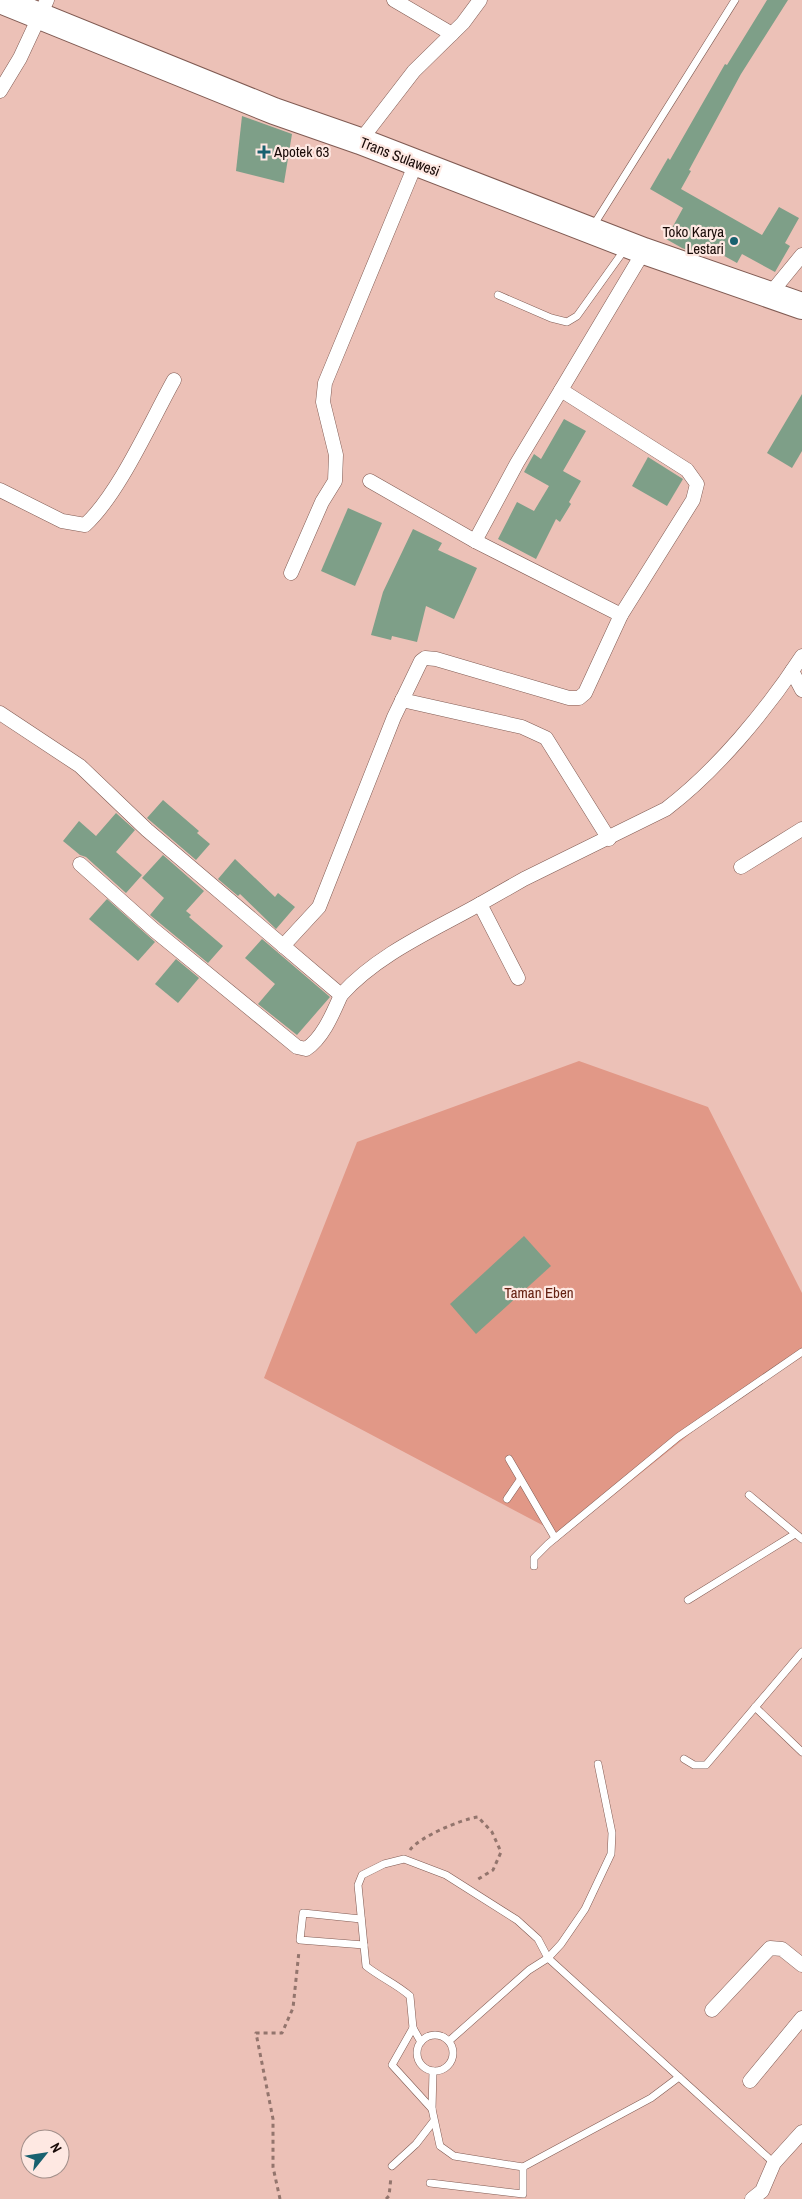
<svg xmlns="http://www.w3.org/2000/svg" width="802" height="2199" viewBox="0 0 802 2199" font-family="'Archivo Narrow',sans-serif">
	<rect width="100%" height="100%" fill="#ecc1b7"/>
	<polygon fill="#e19887" points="579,1061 708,1107 802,1293 802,1357 717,1412 563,1536 264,1378 357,1142"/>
	<g fill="#7e9f88">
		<polygon points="767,0 788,0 741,74 689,170 691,171 681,189 762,235 779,207 799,218 785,243 790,246 775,272 742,254 737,263 708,247 703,256 682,248 666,239 683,208 650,189 668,158 670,160 725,64 727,65"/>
		<polygon points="242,116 292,134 284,183 236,171"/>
		<polygon points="802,394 802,451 792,468 767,453"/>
		<polygon points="564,419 586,431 563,471 581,481 569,502 571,504 560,522 556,519 536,559 498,539 517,502 534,511 549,486 524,472 534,454 541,459"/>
		<polygon points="648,457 683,479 667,506 632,486"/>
		<polygon points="348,508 382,523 355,586 321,571"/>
		<polygon points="413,529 442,543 438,550 477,568 454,619 426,606 417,642 392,636 391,640 371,635 383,592"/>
		<polygon points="163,800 199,831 197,833 210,844 196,860 147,818"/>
		<polygon points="116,813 135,830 116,852 142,875 126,893 86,857 80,855 63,841 79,821 96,836"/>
		<polygon points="163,855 204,891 186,911 191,915 189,917 223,946 208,963 150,915 164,898 142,878"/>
		<polygon points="235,859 275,897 278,893 295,907 276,929 240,894 238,896 218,879"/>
		<polygon points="107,899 155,942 138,961 89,919"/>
		<polygon points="262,939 330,997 297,1035 258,1004 275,984 245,958"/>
		<polygon points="176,959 199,978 178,1003 155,984"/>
		<polygon points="524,1236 551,1266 476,1334 450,1304"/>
	</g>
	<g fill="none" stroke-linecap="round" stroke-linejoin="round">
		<g stroke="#805b53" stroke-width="8">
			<g id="lane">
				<polyline points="593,226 735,0"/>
				<polyline points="498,295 551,318 567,322 577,316 625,249"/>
				<polyline points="509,1459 555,1538"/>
				<polyline points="749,1495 802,1539"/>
				<polyline points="507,1499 520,1480"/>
				<polyline points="534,1566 534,1558 548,1544 678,1437 802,1352"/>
				<polyline points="688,1600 795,1534"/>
				<polyline points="755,1707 802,1752"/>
				<polyline points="684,1759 694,1765 706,1765 802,1652"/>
				<polyline points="361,1919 303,1913 300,1940 364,1945"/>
				<polyline points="413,2028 392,2065 432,2109"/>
				<circle cx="435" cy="2053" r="18"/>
				<polyline points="449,2041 529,1970 548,1958 561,1944 585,1909 611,1854 612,1833 598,1764"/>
				<path d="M421,2042l-8,-14 -3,-32c-15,-13 -29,-18 -44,-30l-8,-81 4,-10 22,-11 20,-5 42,16 71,45 21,19 10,19 131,119"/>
				<polyline points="433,2071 432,2109 440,2146 454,2156 523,2167 651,2098 679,2077 774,2163"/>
				<polyline points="392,2166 416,2144 433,2122"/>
				<polyline points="430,2183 523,2194 523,2167"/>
			</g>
		</g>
		<g stroke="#805b53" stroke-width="15">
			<g id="street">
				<polyline points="394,0 452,34"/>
				<polyline points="0,91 20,58 47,0"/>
				<polyline points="360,141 414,71 463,23 480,0"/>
				<polyline points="770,294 802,255"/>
				<polyline points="370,481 475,541 621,615 693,500 697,484 687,470 561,390 644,251"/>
				<path d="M0,490l62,31 23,4c34,-31 66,-104 89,-145"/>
				<polyline points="475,541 517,463 561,390"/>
				<polyline points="291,573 322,502 335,481 336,455 323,402 325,383 416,163"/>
				<polyline points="792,671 802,690"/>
				<polyline points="402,700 522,727 546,738 609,839"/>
				<path d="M0,713l80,53 67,64 194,165c37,-41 91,-64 139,-91"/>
				<path d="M80,864l74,66 143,117 9,2c17,-11 27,-36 35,-54"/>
				<polyline points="741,867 802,829"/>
				<polyline points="283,946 319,907 394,717 421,661 425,658 436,659 569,698 579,698 585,693 621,615"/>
				<path d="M518,978l-38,-74 44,-25 142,-70c51,-39 100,-98 136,-153"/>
				<polyline points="712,2010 770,1948 782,1949 802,1965"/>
				<polyline points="750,2081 802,2018"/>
				<polyline points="752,2199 762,2191 774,2163 802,2132"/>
			</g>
		</g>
		<g stroke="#805b53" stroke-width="28">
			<polyline id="highway" points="0,0 274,111 360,141 644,251 802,306"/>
		</g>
		<g stroke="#93756d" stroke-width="3" stroke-dasharray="4 4" stroke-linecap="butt">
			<path d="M410,1850c9,-13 52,-31 68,-33l14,15 9,20 -8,18 -18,11"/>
			<polyline points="280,2199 273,2167 273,2119 256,2033 282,2033 293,2008 299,1951"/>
			<polyline points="386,2199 389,2196 391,2177"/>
		</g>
		<use href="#lane" stroke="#fff" stroke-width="7"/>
		<use href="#street" stroke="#fff" stroke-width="14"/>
		<use href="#highway" stroke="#fff" stroke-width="26"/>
	</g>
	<g fill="#18616f" stroke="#fee8e2" stroke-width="2">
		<path d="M261.5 144.5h5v5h5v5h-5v5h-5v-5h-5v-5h5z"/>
		<circle cx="734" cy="241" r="5"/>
	</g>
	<g text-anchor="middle" stroke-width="4.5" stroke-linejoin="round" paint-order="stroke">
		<g font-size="15" fill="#180a07" stroke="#fee8e2" text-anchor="start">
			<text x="274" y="157">Apotek 63</text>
			<text x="724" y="237" text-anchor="end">Toko Karya<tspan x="724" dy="17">Lestari</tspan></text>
		</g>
		<g font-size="15" fill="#180a07" stroke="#fee8e2">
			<text transform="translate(400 157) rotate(21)" y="5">Trans Sulawesi</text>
		</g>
		<g font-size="15" fill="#652112" stroke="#fee8e2">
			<text x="539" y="1298">Taman Eben</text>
		</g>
	</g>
	<g transform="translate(45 2154) rotate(60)"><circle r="24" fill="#fee8e2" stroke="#a28f8a"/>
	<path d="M0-4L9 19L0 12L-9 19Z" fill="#18616f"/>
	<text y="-8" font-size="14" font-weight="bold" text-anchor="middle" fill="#180a07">N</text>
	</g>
</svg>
